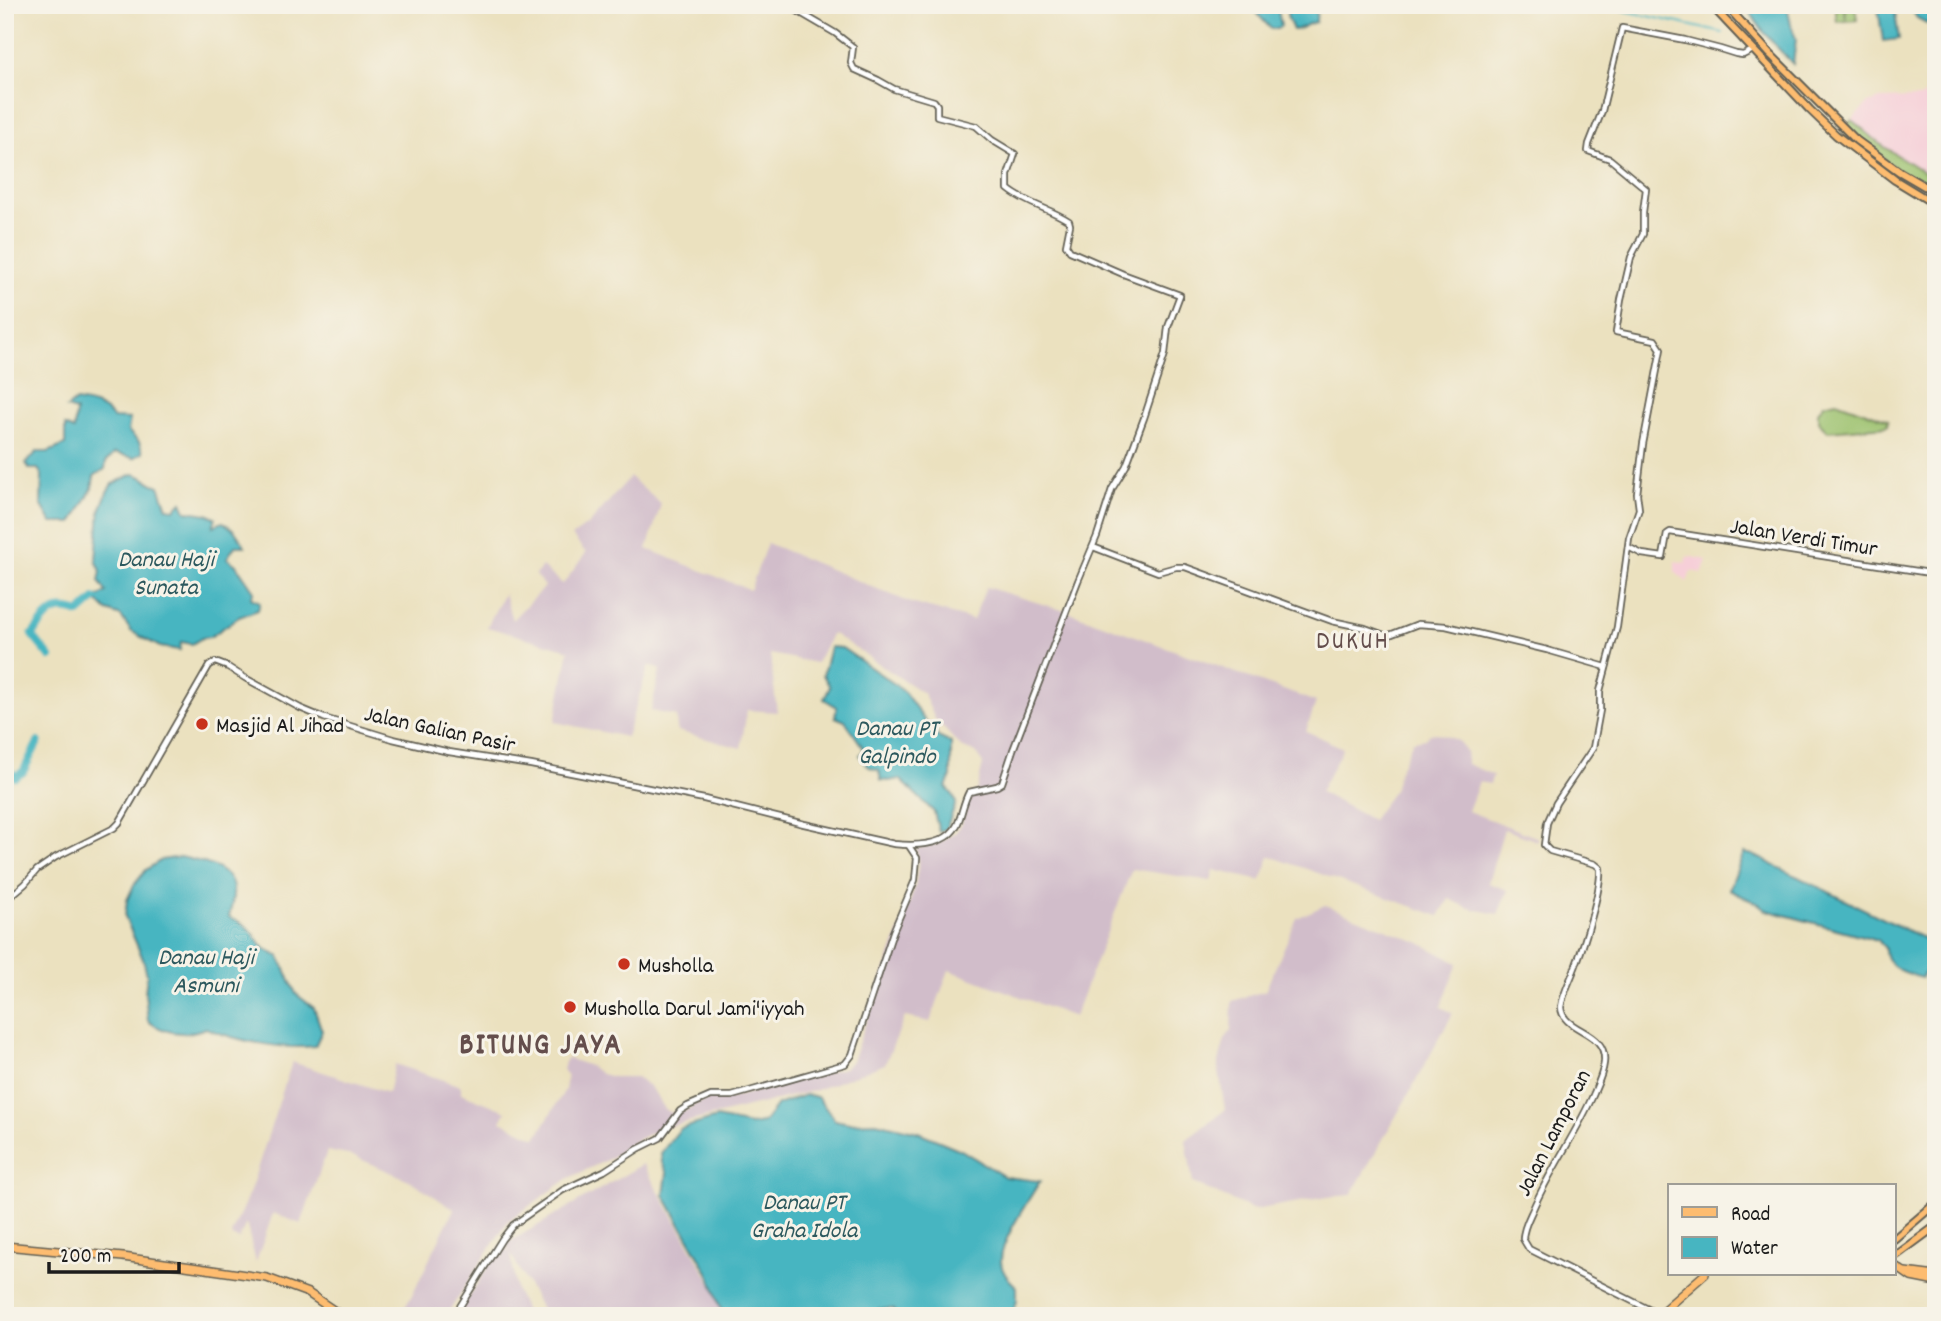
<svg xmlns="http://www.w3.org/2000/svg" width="1941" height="1321" viewBox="0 0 1941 1321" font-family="Dekko,sans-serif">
	<rect width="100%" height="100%" fill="#f7f3e8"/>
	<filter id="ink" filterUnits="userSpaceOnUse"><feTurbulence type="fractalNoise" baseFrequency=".0143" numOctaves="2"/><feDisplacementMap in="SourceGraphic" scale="14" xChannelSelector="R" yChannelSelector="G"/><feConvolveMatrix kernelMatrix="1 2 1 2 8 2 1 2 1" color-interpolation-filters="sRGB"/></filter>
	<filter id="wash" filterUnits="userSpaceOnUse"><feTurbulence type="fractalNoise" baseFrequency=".00686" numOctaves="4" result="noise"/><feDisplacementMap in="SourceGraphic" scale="28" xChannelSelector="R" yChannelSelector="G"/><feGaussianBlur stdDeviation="1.57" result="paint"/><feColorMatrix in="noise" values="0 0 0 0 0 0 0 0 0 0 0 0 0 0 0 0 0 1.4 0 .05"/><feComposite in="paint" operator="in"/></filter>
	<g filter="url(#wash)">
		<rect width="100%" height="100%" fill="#ebe1bf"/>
		<g fill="#f6cfd8">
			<polygon points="1936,89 1936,180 1894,154 1852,120 1868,103 1880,99 1920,98"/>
			<polygon points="1687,556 1707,560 1702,573 1691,571 1687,582 1675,572 1675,561 1686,563"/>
		</g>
		<g fill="#d1bdca">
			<polygon points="630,477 661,504 647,549 750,590 767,543 911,603 973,620 986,587 1072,613 1316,702 1306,731 1343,748 1320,792 1372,820 1394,790 1399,771 1413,741 1425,739 1430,734 1436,733 1452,738 1459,742 1466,751 1467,764 1493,775 1490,784 1479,782 1468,811 1538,838 1538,841 1504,829 1488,883 1508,890 1498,914 1469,908 1449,899 1439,916 1270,856 1261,881 1214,870 1211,881 1132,869 1074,1017 949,970 930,1022 905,1017 885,1064 816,1090 659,1129 633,1142 609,1159 569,1178 508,1221 446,1316 399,1316 410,1299 454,1209 409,1180 353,1156 327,1151 301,1224 273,1213 256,1262 246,1223 239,1239 231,1236 232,1232 250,1191 292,1062 388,1093 395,1064 461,1086 461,1093 506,1111 501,1121 536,1138 565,1090 567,1077 563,1070 566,1058 590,1066 601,1074 613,1077 635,1077 648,1085 655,1093 665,1109 672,1113 685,1111 694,1105 711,1098 727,1099 844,1068 852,1061 915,887 919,861 916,849 940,843 956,832 962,823 969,796 977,790 983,764 976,753 961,747 935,719 923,693 832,633 816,663 770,654 777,712 747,710 741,748 677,731 676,716 651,711 660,670 649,665 626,737 555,722 569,650 487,627 504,593 512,620 545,586 535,575 542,567 563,584 586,553 572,536 590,523"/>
			<polygon points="1325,905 1418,942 1458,963 1441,1007 1453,1013 1411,1090 1351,1195 1327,1197 1254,1210 1193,1183 1186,1140 1225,1110 1218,1065 1225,1040 1231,1030 1232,1001 1265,991 1297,918"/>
			<polygon points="643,1164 730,1316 545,1316 511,1254 516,1290 527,1316 457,1316 502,1244 510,1252 506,1244"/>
		</g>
		<g fill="#9bc16d" stroke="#5c6e44" stroke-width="2">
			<polygon points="1835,5 1843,5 1846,19 1845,5 1855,5 1857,20 1837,22"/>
			<polygon points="1852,120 1880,144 1936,180 1936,191 1900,172 1844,128"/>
			<polygon points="1836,401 1888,420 1887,426 1828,431 1818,421 1818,412 1824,404"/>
		</g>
		<g fill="#47b5c1" stroke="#32686e" stroke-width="2">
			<polygon points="1234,5 1277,5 1281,26 1277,29 1271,29 1255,11 1249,9"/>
			<path d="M1288,5h29l-1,17c-9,1 -15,8 -23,8l-6,-14z"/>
			<path d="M1752,5h35l4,20 5,14 -3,25c-17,-18 -33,-33 -44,-55z"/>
			<polygon points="1909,5 1936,5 1936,28 1917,18"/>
			<polygon points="1894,6 1899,39 1883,41 1878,8"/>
			<path d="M76,401c14,2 28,5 37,17l17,1 -2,12 11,11 4,10 -9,6 -19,-5 -9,9 -1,7 -11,7 -2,13 -20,34h-20l-11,-19 1,-29 -4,-6h-9l-3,-6 11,-11h11l17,-7v-19l9,4 2,-19 -9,-3z"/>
			<path d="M133,474c12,2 14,9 26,12l8,22 8,1 7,-7 4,9 21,3 9,4 -3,8 10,-4 11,8 11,16h-10l-8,12 9,7 18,26 -3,7 9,4 -2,8 -19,7 -29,20 -8,1 -10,6 -11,-2 -1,8 -20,-3 -17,-9 -12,-7 -10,-15 -14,-5 -12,-12 11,-7 -7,-11 2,-10 -5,-11 4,-49 7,-19 5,-8z"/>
			<path d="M830,647l12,1 54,37 9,8 23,32 7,5 3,7 13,6v34l-5,10 7,8 3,8 -10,26 -7,3 -5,-20 -34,-33 -12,2 -7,-1 -2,-10c-10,-2 -15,-5 -19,-15l4,-6 -19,-28 -10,-4 2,-10 -13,-8 6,-12 -7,-12z"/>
			<path d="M1744,853l9,2 180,88c1,14 -4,24 -12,35 -16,-6 -37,-10 -36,-30l-7,-8 -112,-30 -7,-6 -30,-14z"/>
			<path d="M181,857c18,4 49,10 52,31 1,10 -2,20 -4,29 5,3 11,5 16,8 15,14 13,24 34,31l17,38 18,14 8,23 -7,15c-33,4 -78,-5 -109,-18 -21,8 -40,7 -58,-7l-3,-28 2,-18 -4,-16 -18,-42 2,-17 7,-15 12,-15 15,-10z"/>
			<path d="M805,1095l12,2 18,23 14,3 27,-1 42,10 43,18 44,27 35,4c-11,19 -39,59 -39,79 0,12 8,20 16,27v14l-6,15h-111l-7,-7h-14l-8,7h-146l-3,-4 -12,-36 -46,-81 3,-22 -5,-10 -1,-10 19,-24 36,-11 34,7 13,-2 14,-18z"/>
		</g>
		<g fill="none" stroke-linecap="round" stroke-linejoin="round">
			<polyline stroke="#47b5c1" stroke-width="2" points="1599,5 1723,33"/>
			<g stroke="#47b5c1" stroke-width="8">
				<path d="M50,657l-18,-22c16,-20 21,-32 47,-22l16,-14"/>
				<polyline points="5,766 15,777 23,772 38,742"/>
			</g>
		</g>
	</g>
	<g filter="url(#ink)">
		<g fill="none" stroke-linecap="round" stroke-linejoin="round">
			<g stroke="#646155" stroke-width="8">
				<g id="minor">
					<polyline points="1093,547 1158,572 1176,567 1185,567 1332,621 1365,628 1387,636 1418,624 1446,626 1547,650 1606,667"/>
					<polyline points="1628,547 1642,554 1663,557 1667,534 1670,532 1936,574"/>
					<path d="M5,901l20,-17 12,-14 19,-13 58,-29 5,-5 90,-157 6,-4 13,5 17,11 55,30 24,10 69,21 56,13 82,13 173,34 100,25 90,20c20,2 52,3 63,-19 5,-10 6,-22 12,-33l28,-6 5,-3 11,-33 65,-169 19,-45 15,-47 14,-23 18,-48 21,-64 3,-27 12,-32 -57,-21 -53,-23 -4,-6 4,-20 -1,-4c-20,-13 -43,-17 -61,-32v-14l7,-21 -23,-14 -16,-14 -39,-10v-11l-3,-4 -40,-12 -16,-9 -24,-11 -3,-6 2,-16 -18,-14 -48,-28"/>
					<path d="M1658,1314l-123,-62 -6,-3 -6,-10c0,-11 6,-21 10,-30 17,-40 44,-76 61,-116 4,-9 9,-20 10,-30 4,-34 -42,-30 -43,-56 2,-14 10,-28 15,-42 8,-21 26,-76 24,-97l-5,-4 -45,-13 -6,-6 3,-22 9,-20 37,-55 7,-38v-19l17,-64 12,-89 10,-29 -2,-15 6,-50 18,-95 -6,-9 -39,-8 5,-32 10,-43 12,-23v-22l3,-23 -36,-30 -22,-8 1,-7 13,-33 20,-83 63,12 35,9 16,5 7,1 10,-5"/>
					<polyline points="454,1316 502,1239 513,1225 563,1190 604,1171 638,1149 660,1138 680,1111 688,1106 711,1096 732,1096 845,1064 852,1055 893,932 915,880 917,858 909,846"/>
				</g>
			</g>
			<g stroke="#646155" stroke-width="10">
				<g id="major">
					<polyline points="1711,5 1810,110 1836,135 1895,180 1936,205"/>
					<polyline points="1726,5 1770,54 1856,140 1900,172 1936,193"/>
					<polyline points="1894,1239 1936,1203"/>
					<polyline points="1894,1257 1936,1226"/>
				</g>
			</g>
			<g stroke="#646155" stroke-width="10">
				<g id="highway">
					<polyline points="5,1246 123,1257 267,1278 308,1293 342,1316"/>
					<polyline points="1894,1265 1911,1277 1936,1282"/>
					<polyline points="1905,1272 1936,1276"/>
					<polyline points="1657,1316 1705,1274"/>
				</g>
			</g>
			<use href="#minor" stroke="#fff" stroke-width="4.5"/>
			<use href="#major" stroke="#fdbc70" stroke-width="6"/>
			<use href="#highway" stroke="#fdbc70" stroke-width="7"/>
		</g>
	</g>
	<g fill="#c8321e" stroke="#f7f3e8" stroke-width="2.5">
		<circle cx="202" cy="724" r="7"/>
		<circle cx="624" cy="964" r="7"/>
		<circle cx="570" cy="1007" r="7"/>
	</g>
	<g text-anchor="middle" stroke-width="6" stroke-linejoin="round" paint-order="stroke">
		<g font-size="23" fill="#1c1c1c" stroke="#f7f3e8">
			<text transform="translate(1804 536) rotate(9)" y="8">Jalan Verdi Timur</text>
			<text transform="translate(440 728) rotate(12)" y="8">Jalan Galian Pasir</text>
			<text transform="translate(1552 1132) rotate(-63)" y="8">Jalan Lamporan</text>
		</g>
		<g font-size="23" fill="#1c1c1c" stroke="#f7f3e8" text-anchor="start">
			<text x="216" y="732">Masjid Al Jihad</text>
			<text x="638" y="972">Musholla</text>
			<text x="584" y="1015">Musholla Darul Jami'iyyah</text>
		</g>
		<g font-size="24" font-style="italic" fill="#2d595e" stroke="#f7f3e8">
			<text x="166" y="566">Danau Haji<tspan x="166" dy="28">Sunata</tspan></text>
			<text x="897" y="735">Danau PT<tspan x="897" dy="28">Galpindo</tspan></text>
			<text x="206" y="964">Danau Haji<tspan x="206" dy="28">Asmuni</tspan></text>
			<text x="804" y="1209">Danau PT<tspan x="804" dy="28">Graha Idola</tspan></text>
		</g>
		<g font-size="26" letter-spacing="2" fill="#644e4c" stroke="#f7f3e8">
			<text x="1353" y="648">DUKUH</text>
		</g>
		<g font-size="30" font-weight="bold" letter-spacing="2" fill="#644e4c" stroke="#f7f3e8">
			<text x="541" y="1053">BITUNG JAYA</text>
		</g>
	</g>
	<rect width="1941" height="1321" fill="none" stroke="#f7f3e8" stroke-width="28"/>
	<rect x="1668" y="1184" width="228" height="91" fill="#f7f3e8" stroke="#9f9d96" stroke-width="2"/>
	<rect x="1682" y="1207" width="35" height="10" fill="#fdbc70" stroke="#9f9d96" stroke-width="2"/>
	<text x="1731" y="1220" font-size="21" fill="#1c1c1c">Road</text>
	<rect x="1682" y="1237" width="35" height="21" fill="#47b5c1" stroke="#9f9d96" stroke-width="2"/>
	<text x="1731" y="1254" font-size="21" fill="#1c1c1c">Water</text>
	<path d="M49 1262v10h130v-10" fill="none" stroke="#1c1c1c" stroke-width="3.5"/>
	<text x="60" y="1262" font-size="21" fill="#1c1c1c" stroke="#f7f3e8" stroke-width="5" paint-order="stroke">200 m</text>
</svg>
